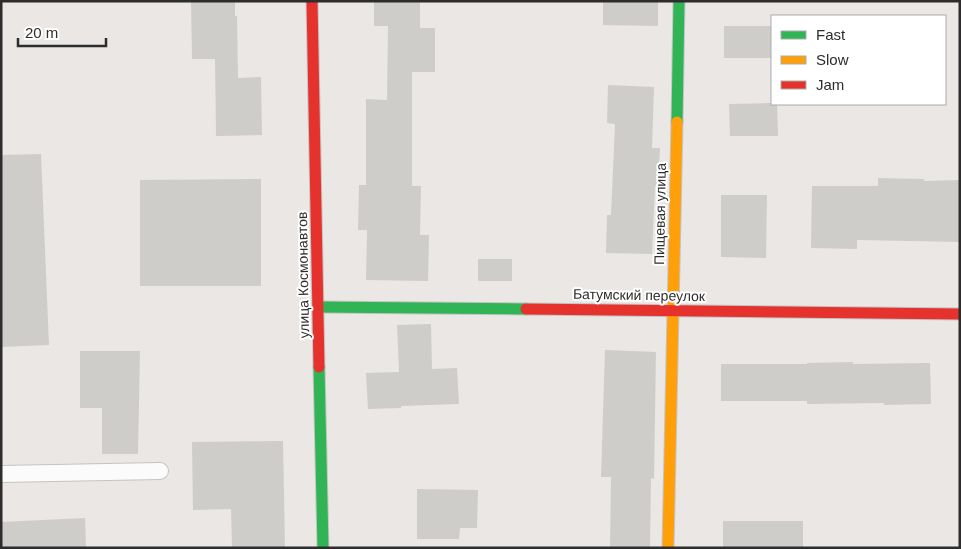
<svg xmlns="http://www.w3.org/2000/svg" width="961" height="549" viewBox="0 0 961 549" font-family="Arial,sans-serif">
	<rect width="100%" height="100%" fill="#eae7e4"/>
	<g fill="#cfcdca">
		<polygon points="191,1 235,1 235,16 237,16 238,78 261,77 262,135 216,136 215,59 192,59"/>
		<polygon points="374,1 420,1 420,28 435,28 435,72 412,72 412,186 421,186 420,235 429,235 428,281 366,280 367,230 358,230 359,185 366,185 366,99 387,100 388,26 374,26"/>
		<polygon points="603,1 658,1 658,26 603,25"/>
		<rect x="724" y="26" width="48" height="32"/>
		<polygon points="608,85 654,87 652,148 660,148 658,186 655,186 652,254 606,253 607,215 611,215 615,124 607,123"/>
		<polygon points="772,103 777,104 778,136 730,136 729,104"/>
		<polygon points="41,154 49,345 1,347 1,155"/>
		<polygon points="878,178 924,179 924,181 960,180 960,242 857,240 857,249 811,248 812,186 878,186"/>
		<polygon points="261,179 261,286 140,286 140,180"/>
		<polygon points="721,195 767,195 766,258 721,257"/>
		<rect x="478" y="259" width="34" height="22"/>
		<polygon points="431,324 432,369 457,368 459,404 401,406 401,408 368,409 366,373 399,372 397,325"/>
		<polygon points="605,350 656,352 654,479 651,478 650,548 610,548 611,477 601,477"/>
		<polygon points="80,351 140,351 138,454 102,454 102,408 80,408"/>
		<polygon points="853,362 853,364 930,363 931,404 884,405 884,403 807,404 807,401 721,401 721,364 807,364 807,363"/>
		<polygon points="283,441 285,548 232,548 231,509 193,510 192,442"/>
		<polygon points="417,489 478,490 477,528 460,528 459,539 417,539"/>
		<polygon points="85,518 86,548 1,548 1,522"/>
		<rect x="723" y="521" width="80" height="27"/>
	</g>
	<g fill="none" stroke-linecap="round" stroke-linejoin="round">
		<g stroke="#c4c4c4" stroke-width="18">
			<polyline id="lane" points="1,474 160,471"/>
		</g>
		<g stroke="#c4c4c4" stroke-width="13">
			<g id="fast">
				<polyline points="677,122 679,1"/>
				<polyline points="318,307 526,309"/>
				<polyline points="319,367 323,548"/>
			</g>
		</g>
		<g stroke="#c4c4c4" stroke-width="13">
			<polyline id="slow" points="668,548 677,122"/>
		</g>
		<g stroke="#c4c4c4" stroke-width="13">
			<g id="jam">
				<polyline points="312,1 319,367"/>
				<polyline points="526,309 960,314"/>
			</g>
		</g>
		<use href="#lane" stroke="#fcfbfb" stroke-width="16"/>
		<use href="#fast" stroke="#30b455" stroke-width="11"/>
		<use href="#slow" stroke="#ff9f0a" stroke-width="11"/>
		<use href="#jam" stroke="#e5322d" stroke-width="11"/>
	</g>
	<g text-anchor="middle" stroke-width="4" stroke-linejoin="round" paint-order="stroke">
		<g font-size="14" fill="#2d2d2d" stroke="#fff">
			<text transform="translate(660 214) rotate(-89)" y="5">Пищевая улица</text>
			<text transform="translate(303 275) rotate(-91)" y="5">улица Космонавтов</text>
			<text transform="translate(639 295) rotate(1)" y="5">Батумский переулок</text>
		</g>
	</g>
	<rect width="961" height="549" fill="none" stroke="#2d2d2d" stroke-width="5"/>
	<rect x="771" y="15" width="175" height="90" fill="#ffffff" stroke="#ababab"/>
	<rect x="781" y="31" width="25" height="8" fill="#30b455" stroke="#ababab"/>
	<text x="816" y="40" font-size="15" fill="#2d2d2d">Fast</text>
	<rect x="781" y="56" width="25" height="8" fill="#ff9f0a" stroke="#ababab"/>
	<text x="816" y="65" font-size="15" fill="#2d2d2d">Slow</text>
	<rect x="781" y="81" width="25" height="8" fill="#e5322d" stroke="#ababab"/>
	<text x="816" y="90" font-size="15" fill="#2d2d2d">Jam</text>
	<path d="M18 38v8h88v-8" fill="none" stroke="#2d2d2d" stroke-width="2.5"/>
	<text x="25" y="38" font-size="15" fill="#2d2d2d" stroke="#ffffff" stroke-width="4" paint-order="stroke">20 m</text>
</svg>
